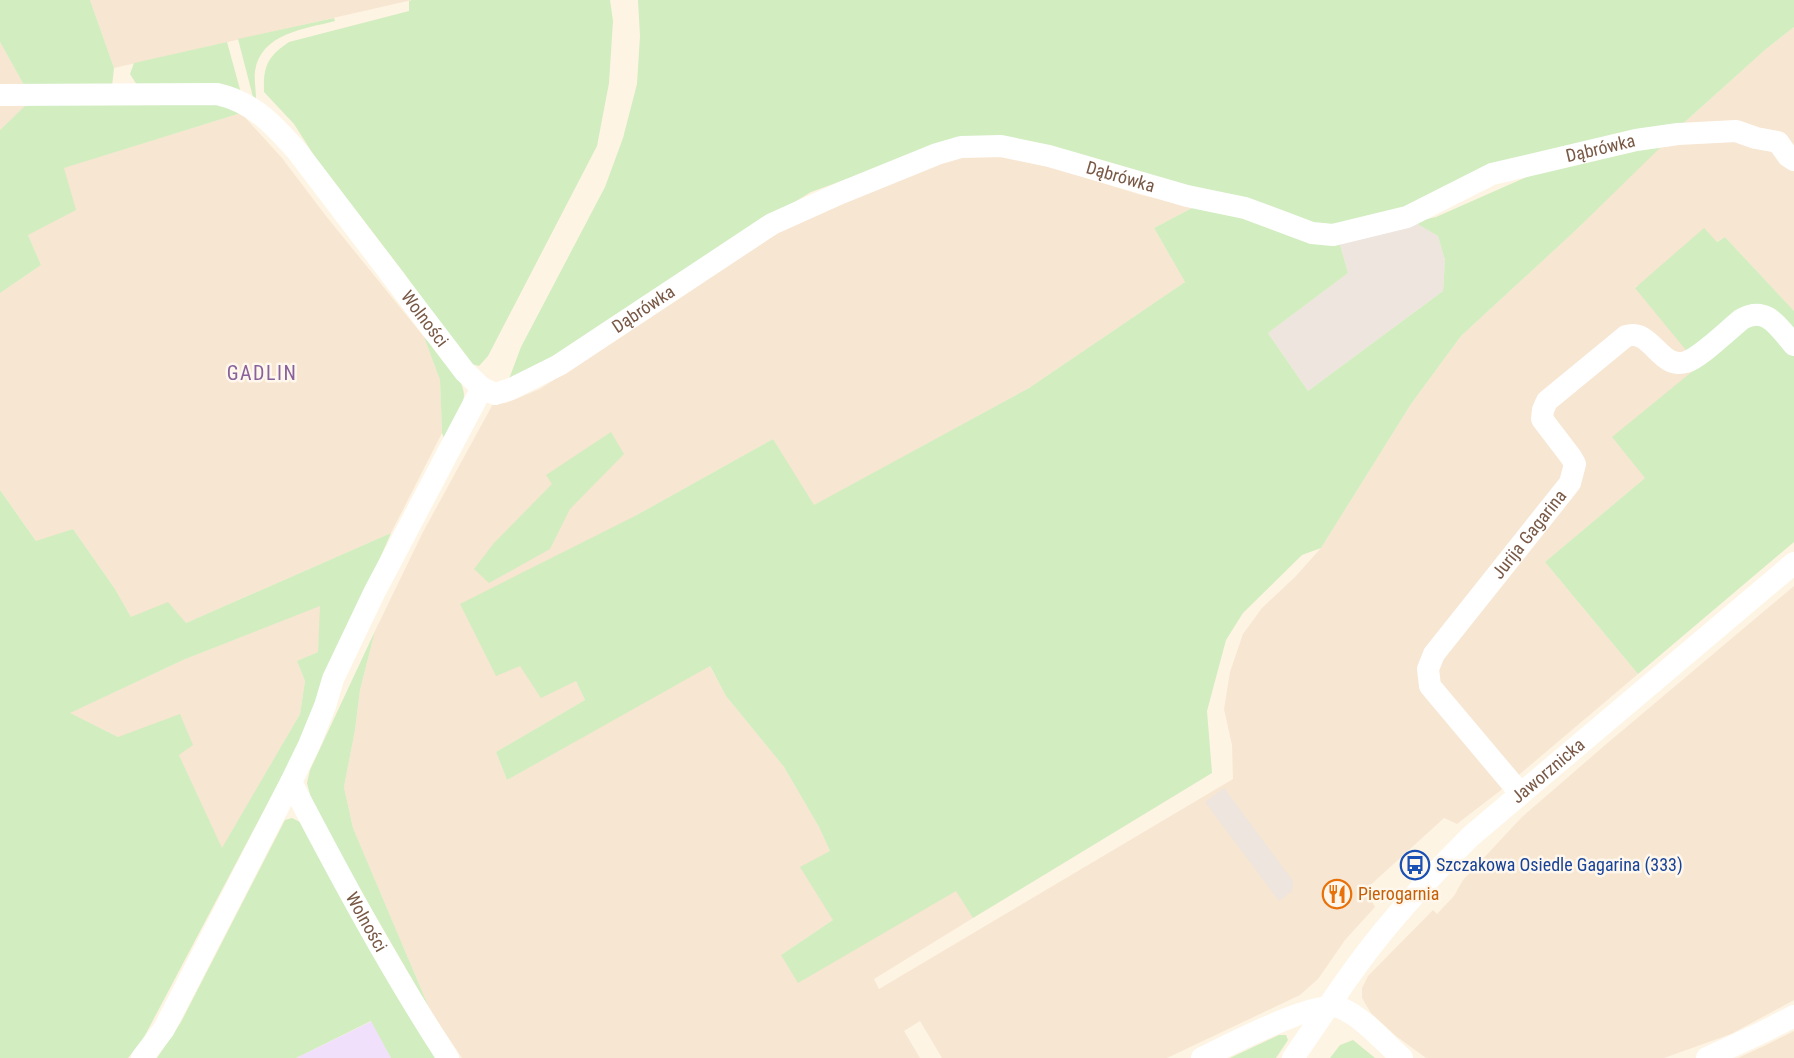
<svg xmlns="http://www.w3.org/2000/svg" width="1794" height="1058" viewBox="0 0 1794 1058" font-family="'Roboto Condensed',sans-serif">
	<rect width="100%" height="100%" fill="#fef4e3"/>
	<g fill="#f7e6d1">
		<polygon points="90,0 412,0 114,68"/>
		<polygon points="1794,27 1794,311 1725,237 1635,287 1700,366 1645,478 1545,562 1638,674 1501,790 1457,824 1444,818 1365,890 1375,907 1345,940 1318,979 1300,995 1167,1058 942,1058 920,1021 904,1031 920,1058 462,1058 430,1010 353,828 344,787 355,730 360,690 375,631 423,532 493,404 506,403 540,389 790,225 954,154 997,153 1054,168 1141,195 1194,207 1154,228 1185,282 1029,388 813,506 773,439 635,516 520,666 576,681 585,700 496,752 507,780 709,665 726,696 784,767 819,827 830,851 833,920 781,955 957,890 973,918 874,979 879,989 1233,779 1232,745 1224,709 1230,672 1243,634 1262,608 1296,576 1321,548 1411,404 1461,336 1576,230 1677,129 1766,49"/>
		<polygon points="0,42 24,85 0,85"/>
		<polygon points="0,104 27,104 0,130"/>
		<polygon points="241,113 282,158 326,216 424,337 440,380 442,433 391,533 186,623 131,617 115,589 73,529 37,542 0,490 0,293 41,265 28,235 63,168"/>
		<polygon points="1794,586 1794,1000 1731,1034 1664,1058 1426,1058 1396,1036 1371,1013 1362,998 1362,988 1368,976 1433,910 1437,914 1454,896 1463,880 1522,817 1604,746"/>
		<polygon points="321,605 318,652 297,661 305,681 300,714 222,849 179,755 118,737 69,713 183,660"/>
		<polygon points="1794,1031 1794,1058 1738,1058 1764,1046"/>
	</g>
	<g fill="#ede5de">
		<polygon points="1414,222 1438,236 1445,260 1443,291 1308,391 1268,333 1348,273 1339,241"/>
		<polygon points="1224,788 1293,881 1292,891 1279,901 1205,802"/>
	</g>
	<polygon fill="#f1e0fb" points="372,1021 391,1058 296,1058"/>
	<g fill="#d2edc0" fill-rule="evenodd">
		<polygon points="0,0 90,0 114,68 112,86 24,85 0,42"/>
		<path d="M412,0h198l3,21 -4,62 -12,63 -109,210 -9,10 -11,-3 -64,-90 -89,-116 -21,-33 -30,-32c-1,-26 4,-36 25,-50l120,-31v-10z"/>
		<polygon points="638,0 1794,0 1794,27 1766,49 1677,129 1459,194 1322,228 957,139 811,192 706,256 556,357 509,379 521,347 605,187 623,138 637,84 640,36"/>
		<path d="M334,18l1,3c-30,8 -74,12 -80,50 -1,9 1,19 1,29l-3,-3 -15,-58z"/>
		<polygon points="227,42 241,93 137,85 130,74 134,63"/>
		<polygon points="221,102 241,113 64,168 76,210 28,235 41,265 0,293 0,130 27,104"/>
		<polygon points="1668,140 1576,230 1461,336 1411,404 1321,548 1302,555 1243,613 1226,640 1207,711 1212,773 973,918 956,891 798,983 781,955 833,920 800,867 830,851 819,827 784,767 726,696 710,666 507,780 496,752 585,700 576,681 541,698 520,666 496,676 460,604 635,516 773,439 814,505 1029,388 1185,282 1154,228 1194,207 1339,241 1348,273 1268,333 1308,391 1443,291 1445,260 1438,236 1414,222 1436,217 1538,172"/>
		<polygon points="1704,228 1717,242 1725,237 1794,311 1794,542 1638,674 1545,562 1645,478 1612,437 1699,366 1635,288"/>
		<path d="M424,337c12,13 40,40 40,58 0,11 -15,33 -20,43l-2,-5 -2,-53z"/>
		<polygon points="611,432 624,454 570,509 550,549 489,583 474,569 494,543 552,484 546,475"/>
		<path d="M0,490l36,51 37,-12 42,60 16,28 37,-15 18,21 205,-90 -92,211 -157,297 -14,17h-128zM320,606l-2,46 -21,9 8,20 -5,33 -78,134 -43,-93 14,-10 -13,-31 -62,23 -48,-24 113,-53z"/>
		<polygon points="375,631 360,690 355,730 344,787 353,828 430,1010 314,810 307,783 310,770"/>
		<polygon points="292,818 302,823 438,1058 391,1058 371,1021 296,1058 157,1058 181,1022 285,820"/>
		<polygon points="1279,1035 1286,1035 1288,1040 1276,1058 1230,1058"/>
		<polygon points="1353,1040 1375,1058 1330,1058 1340,1045"/>
	</g>
	<g fill="none" stroke-linecap="round" stroke-linejoin="round">
		<g stroke="#fff" stroke-width="22">
			<path id="s1" d="M0,95l217,-1c36,8 56,30 80,57l168,221 17,16 13,6 16,-5 48,-24 213,-141 69,-31 96,-39 24,-7 40,-1 48,10 138,40 58,12 67,25 21,2 74,-18 85,-43 144,-34 42,-6 58,-3 20,7 22,4 10,14 6,4"/>
			<path id="s2" d="M291,782c49,94 99,187 157,276"/>
			<path id="s3" d="M1520,793l-90,-107 -2,-17 6,-15 136,-171 5,-19 -4,-7 -29,-38 1,-9 4,-9 79,-65c26,-8 33,34 60,26 15,-5 42,-32 56,-43 25,-14 37,9 52,26"/>
			<polyline points="142,1058 164,1029 291,782 309,745 325,706 333,679 374,593 482,388"/>
			<path d="M1202,1058c25,-12 116,-60 139,-50 23,10 43,34 61,50"/>
			<path id="s4" d="M1293,1058c24,-34 46,-69 71,-102 32,-43 69,-82 107,-120l323,-273"/>
			<polyline points="1707,1058 1763,1032 1794,1016"/>
		</g>
	</g>
	<defs>
		<g id="bus-ring" transform="scale(1.5)"><circle r="9.5" fill="#fff7ec" stroke="#1a4fb4" stroke-width="1.5"/><path d="M-5-6H5V4H4V6H2V4H-2V6H-4V4H-5ZM-3.5-4V0h7V-4ZM-3.5 1.2v1.5H-2V1.2ZM2 1.2v1.5H3.5V1.2Z" fill="#1a4fb4"/></g>
		<g id="restaurant-ring" transform="scale(1.5)"><circle r="9.5" fill="#fff7ec" stroke="#e8710a" stroke-width="1.5"/><path d="M-5-6h1v4h1v-4h1v4h1v-4h1v5L-1.5 .5V6h-2V.5L-5-1ZM5-6V6H3V1.5H1.5Q1.5-4 5-6Z" fill="#e8710a"/></g>
	</defs>
	<g fill-rule="evenodd">
		<use href="#bus-ring" x="1415" y="865"/>
		<use href="#restaurant-ring" x="1337" y="894"/>
	</g>
	<g text-anchor="middle" stroke-width="5" stroke-linejoin="round" paint-order="stroke">
		<g font-size="18" fill="#795946" stroke="#fff7ec">
			<text dy="6" stroke="none"><textPath href="#s1" startOffset="1830">Dąbrówka</textPath></text>
			<text dy="6" stroke="none"><textPath href="#s1" startOffset="1326">Dąbrówka</textPath></text>
			<text dy="6" stroke="none"><textPath href="#s1" startOffset="804">Dąbrówka</textPath></text>
			<text dy="6" stroke="none"><textPath href="#s1" startOffset="528">Wolności</textPath></text>
			<text dy="6" stroke="none"><textPath href="#s3" startOffset="326">Jurija Gagarina</textPath></text>
			<text dy="6" stroke="none"><textPath href="#s4" startOffset="386">Jaworznicka</textPath></text>
			<text dy="6" stroke="none"><textPath href="#s2" startOffset="159">Wolności</textPath></text>
		</g>
		<g font-size="18" fill="#164399" stroke="#fff7ec" text-anchor="start">
			<text x="1436" y="871">Szczakowa Osiedle Gagarina (333)</text>
		</g>
		<g font-size="18" fill="#c56008" stroke="#fff7ec" text-anchor="start">
			<text x="1358" y="900">Pierogarnia</text>
		</g>
		<g font-size="20" letter-spacing="1.5" fill="#89619d" stroke="#fff7ec">
			<text x="262" y="380">GADLIN</text>
		</g>
	</g>
</svg>
